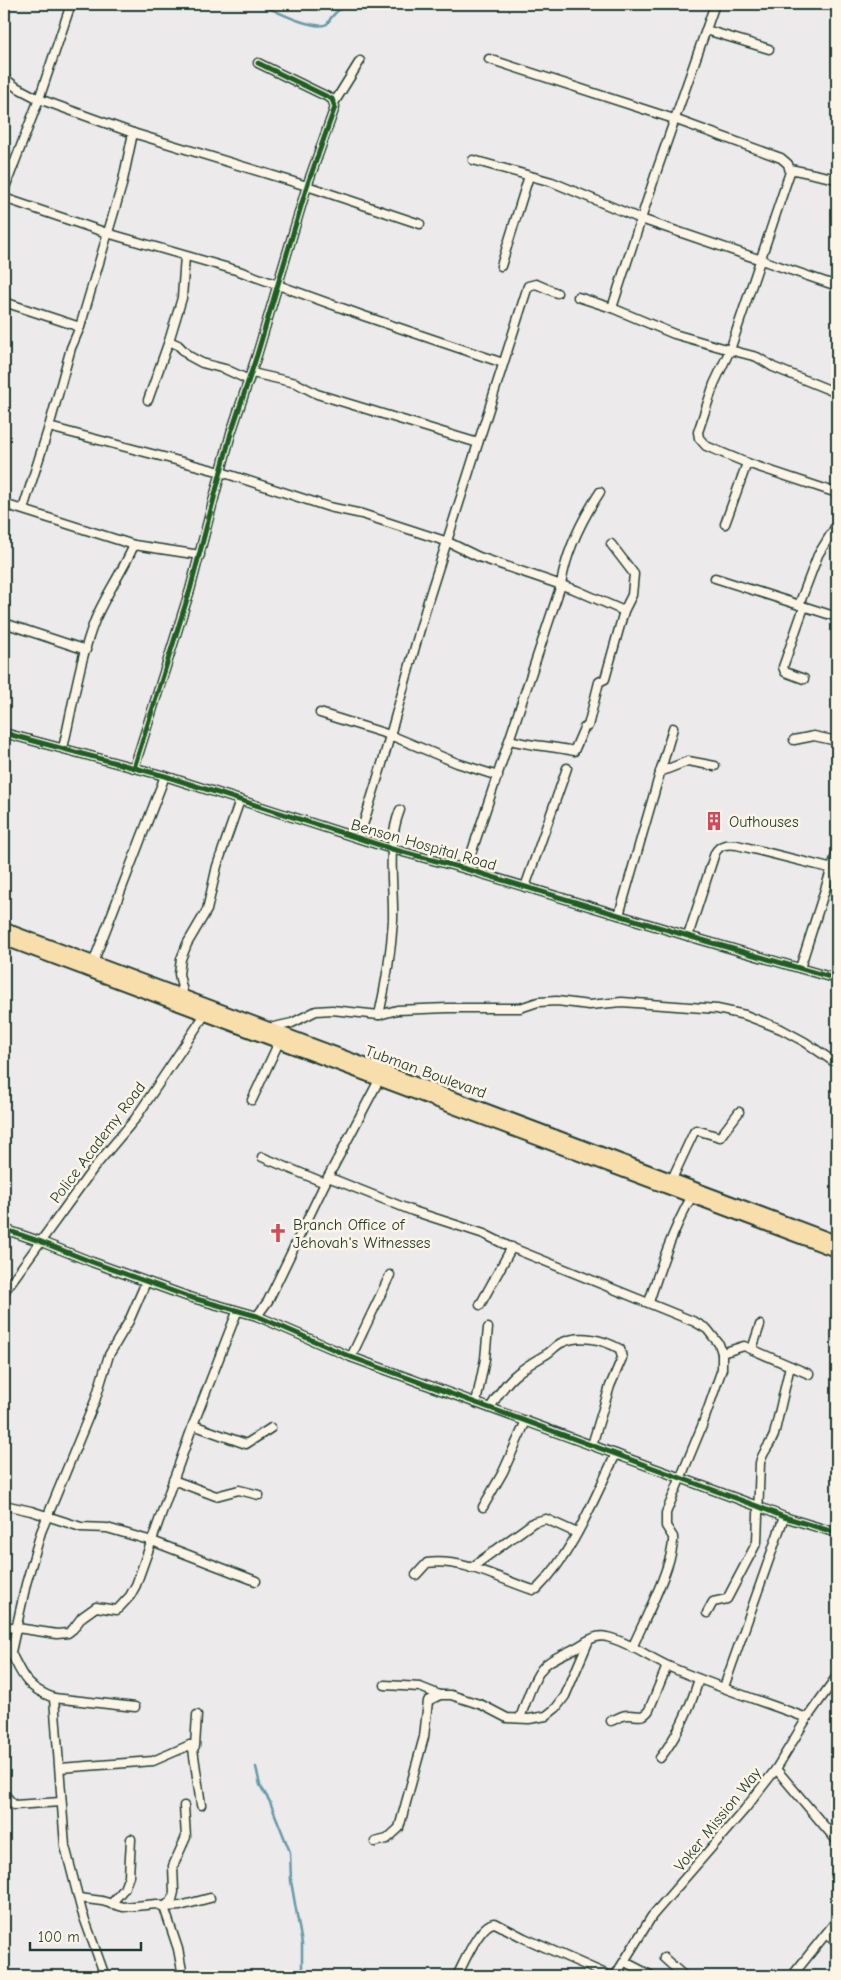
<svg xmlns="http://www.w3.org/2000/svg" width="841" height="1980" viewBox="0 0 841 1980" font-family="'Comic Neue',sans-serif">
	<rect width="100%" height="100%" fill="#eceaeb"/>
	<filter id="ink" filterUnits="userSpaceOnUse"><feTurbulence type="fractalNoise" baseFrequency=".02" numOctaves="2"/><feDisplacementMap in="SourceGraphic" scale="10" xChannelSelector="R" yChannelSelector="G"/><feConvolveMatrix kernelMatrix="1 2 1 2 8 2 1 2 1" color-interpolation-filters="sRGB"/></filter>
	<g filter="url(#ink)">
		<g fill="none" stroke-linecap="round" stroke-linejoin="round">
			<g stroke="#659ba8" stroke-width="2.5">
				<path d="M260,4c14,6 53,27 67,20 4,-7 10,-15 18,-17 6,-2 7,0 12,-3"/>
				<polyline points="256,1767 260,1785 270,1802 290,1852 291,1881 302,1944 302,1976"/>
			</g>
			<g stroke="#1f3d34" stroke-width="11">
				<g id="minor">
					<polyline points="706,30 769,49"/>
					<polyline points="489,59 674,119 781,158 788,164 790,172 730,350 757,357 773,367 837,393"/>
					<polyline points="4,78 16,87 39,99 133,133 307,186 420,224"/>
					<polyline points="334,103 360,61"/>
					<polyline points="473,160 552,182 641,219 837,286"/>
					<polyline points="4,161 13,167"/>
					<polyline points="790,172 790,169 837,179"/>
					<polyline points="4,190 39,99 71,4"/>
					<polyline points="4,198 107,233 239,271 364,316 503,363"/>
					<polyline points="501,266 529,176"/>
					<polyline points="578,297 612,308 674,334 730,350 714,384 698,432 699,438 706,446 747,463 837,493"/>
					<polyline points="4,302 80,327"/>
					<polyline points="612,308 657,170 715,4"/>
					<polyline points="169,341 178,345 189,356 202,363 225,369 249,380"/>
					<polyline points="252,373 296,383 317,394 478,443"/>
					<polyline points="148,400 169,341 182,298 185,256"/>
					<polyline points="49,427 221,472 329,507 362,514 448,542 479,557 576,590 624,611"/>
					<polyline points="4,504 134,545 200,555"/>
					<polyline points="23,509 49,427 71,348 80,327 122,185 133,133"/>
					<polyline points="725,524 747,463"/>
					<polyline points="715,578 837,617"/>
					<polyline points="799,605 818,555 837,524"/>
					<polyline points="804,607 783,667 785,672 804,679"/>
					<polyline points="4,623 86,650"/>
					<polyline points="320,713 390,735 457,763 498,776"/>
					<polyline points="4,733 165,776 392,849 466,869 688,936 837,979"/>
					<path d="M510,740c21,6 42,6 64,11l10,-23 4,-2 11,-44 6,-3 19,-68 8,-16 2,-21 -23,-30"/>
					<polyline points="794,740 814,736 837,741"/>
					<path d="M63,748c10,-42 16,-87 32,-128 11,-26 28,-49 39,-75"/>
					<polyline points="134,768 190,590 231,433 257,355 307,186 335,107 332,99 258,63"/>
					<polyline points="660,772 688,761 715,766"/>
					<polyline points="359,838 382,764 428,601 528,286 536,284 557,293"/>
					<path d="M466,869l95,-284c5,-34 20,-64 39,-93"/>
					<polyline points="525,887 567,768"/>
					<polyline points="619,915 673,728"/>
					<path d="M688,936l27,-83c5,-9 12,-9 22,-8l100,25"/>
					<polyline points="93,963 165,776"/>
					<polyline points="800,968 837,852"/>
					<polyline points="184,997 179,974 181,959 187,944 207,910 217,866 240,800"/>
					<path d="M379,1015c7,-31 12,-62 14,-95 1,-36 -7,-75 7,-110"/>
					<polyline points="269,1028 292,1023 316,1011 332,1010 379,1015 397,1010 448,1008 520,1008 538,1002 557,1001 589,1005 622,1002 717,1009 745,1015 781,1029 805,1042 837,1064"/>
					<polyline points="252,1100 279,1042"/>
					<polyline points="262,1157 325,1183"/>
					<path d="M328,1177l85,34 71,23 26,13 185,75 12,7 12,15 3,9v16l-20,57 -36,87v13l7,11c2,24 -30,86 -41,111"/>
					<polyline points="672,1179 694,1132 696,1130 720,1137 739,1112"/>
					<polyline points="4,1229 39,1241 92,1262 189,1297 257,1316 351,1357 757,1506 784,1517 837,1533"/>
					<polyline points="4,1292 93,1169 135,1119 208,1010"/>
					<path d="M649,1302c12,-37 24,-73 43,-106"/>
					<polyline points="480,1305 512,1247"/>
					<polyline points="257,1316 268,1301 328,1177 379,1080"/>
					<polyline points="752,1349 760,1325"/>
					<polyline points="722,1353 744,1346 809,1374"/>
					<polyline points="351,1357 390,1275"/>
					<polyline points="476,1403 485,1359 488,1328"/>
					<path d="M490,1408c17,-29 27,-37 55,-53 6,-3 10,-9 16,-12 19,-9 41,-4 59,6l2,9 -12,28 -18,59"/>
					<polyline points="193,1425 246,1444 271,1428"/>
					<polyline points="173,1480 216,1496 239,1490 259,1495"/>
					<polyline points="4,1505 31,1511 81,1527 107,1528 152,1541 256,1581"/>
					<polyline points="483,1507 503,1472 526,1421"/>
					<polyline points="471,1568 534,1522 546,1519 577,1533"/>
					<path d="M416,1575l11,-12c36,-5 72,16 106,27l4,-1c37,-37 56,-89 79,-135"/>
					<path d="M707,1613l6,-11 14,-3 30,-57 3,-79c2,-11 10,-17 14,-28l16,-69"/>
					<polyline points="4,1626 57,1634 68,1633 73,1629 82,1617 96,1607 117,1610 130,1596 136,1585 193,1425 237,1312"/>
					<path d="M4,1641c18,28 15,44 50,57l11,148 17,66 23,64"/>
					<polyline points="11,1652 26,1584 41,1532 95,1401 109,1355 129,1321 146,1282"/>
					<polyline points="385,1685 420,1687 440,1695"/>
					<polyline points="724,1687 784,1517"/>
					<polyline points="54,1698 135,1707"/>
					<path d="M520,1718c6,-15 15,-48 29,-56 12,-8 26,-12 38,-21"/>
					<path d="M611,1721c5,-2 11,-6 16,-6 10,-1 15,5 22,-5l18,-44"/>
					<polyline points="190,1745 195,1746 197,1715"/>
					<path d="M660,1758c19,-24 30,-50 39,-79"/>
					<polyline points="60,1768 153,1761 190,1745 193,1749 201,1805"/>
					<polyline points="776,1769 837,1841"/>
					<polyline points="4,1794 14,1805 61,1802"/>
					<path d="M375,1842l12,-3 12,-11 25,-91 4,-36 12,-6h11l31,10 25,13 22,1 17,-3 10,-8 9,-12 24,-56c6,-3 11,-5 18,-3 22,5 42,21 63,30 44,19 91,34 137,51"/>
					<polyline points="79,1898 102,1901 123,1907 157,1904 164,1907 178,1949 183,1976"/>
					<polyline points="111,1904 124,1889 129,1876 131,1839"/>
					<polyline points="164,1907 172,1900 174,1892 173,1866 186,1837 184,1806"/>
					<polyline points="164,1907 180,1906 210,1898"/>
					<polyline points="826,1934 837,1943"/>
					<polyline points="664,1958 684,1976"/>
					<polyline points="625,1962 652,1976"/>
					<path d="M457,1976c7,-13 23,-53 38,-53l29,15 86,38"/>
					<polyline points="615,1976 652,1916 745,1809 776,1769 807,1718 837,1676"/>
					<polyline points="792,1976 837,1920"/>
				</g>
			</g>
			<g stroke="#1f3d34" stroke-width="15">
				<g id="highway">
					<polyline points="4,929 837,1242"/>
					<polyline points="4,939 837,1251"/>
				</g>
			</g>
			<use href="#minor" stroke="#fcf5e5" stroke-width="8"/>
			<use href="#highway" stroke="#f8deab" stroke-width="11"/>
			<g stroke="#fcf5e5" stroke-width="8">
				<g id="cycleway">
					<polyline points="4,733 165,776 392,849 466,869 688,936 837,979"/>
					<polyline points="134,768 190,590 231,433 257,355 307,186 335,107 332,99 258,63"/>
					<polyline points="4,1229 39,1241 92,1262 189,1297 257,1316 351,1357 757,1506 784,1517 837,1533"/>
				</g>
			</g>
			<use href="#cycleway" stroke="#1b5e20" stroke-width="5"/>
		</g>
	</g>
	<defs>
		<g id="building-bare" transform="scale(1.5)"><path d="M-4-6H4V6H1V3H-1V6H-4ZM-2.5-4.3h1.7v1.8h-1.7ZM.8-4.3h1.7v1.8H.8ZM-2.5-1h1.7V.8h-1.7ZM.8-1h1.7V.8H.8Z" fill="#d1495b" stroke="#fcf5e5" stroke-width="2.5" paint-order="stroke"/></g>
		<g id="church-bare" transform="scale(1.5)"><path d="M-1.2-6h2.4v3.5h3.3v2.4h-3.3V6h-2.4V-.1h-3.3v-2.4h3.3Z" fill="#d1495b" stroke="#fcf5e5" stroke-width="2.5" paint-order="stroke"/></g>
	</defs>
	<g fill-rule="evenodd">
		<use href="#building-bare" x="714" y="821"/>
		<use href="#church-bare" x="278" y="1233"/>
	</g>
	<g text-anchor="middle" stroke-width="5" stroke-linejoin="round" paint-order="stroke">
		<g font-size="16" fill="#1f3d34" stroke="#fcf5e5" text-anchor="start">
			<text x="729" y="827">Outhouses</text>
			<text x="293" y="1230">Branch Office of<tspan x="293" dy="18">Jehovah's Witnesses</tspan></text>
		</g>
		<g font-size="16" fill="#1f3d34" stroke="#fcf5e5">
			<text transform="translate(424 844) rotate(16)" y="6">Benson Hospital Road</text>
			<text transform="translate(426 1071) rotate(20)" y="6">Tubman Boulevard</text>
			<text transform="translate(97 1142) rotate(-53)" y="6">Police Academy Road</text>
			<text transform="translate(717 1819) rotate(-51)" y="6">Voker Mission Way</text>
		</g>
	</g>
	<rect width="841" height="1980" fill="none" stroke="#fcf5e5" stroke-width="20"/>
	<rect x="10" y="10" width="821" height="1960" fill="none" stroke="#1f3d34" stroke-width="2" filter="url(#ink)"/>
	<path d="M30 1942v8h111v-8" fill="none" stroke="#1f3d34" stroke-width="2.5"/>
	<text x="38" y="1942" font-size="15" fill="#1f3d34" stroke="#fcf5e5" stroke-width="4" paint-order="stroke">100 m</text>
</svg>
